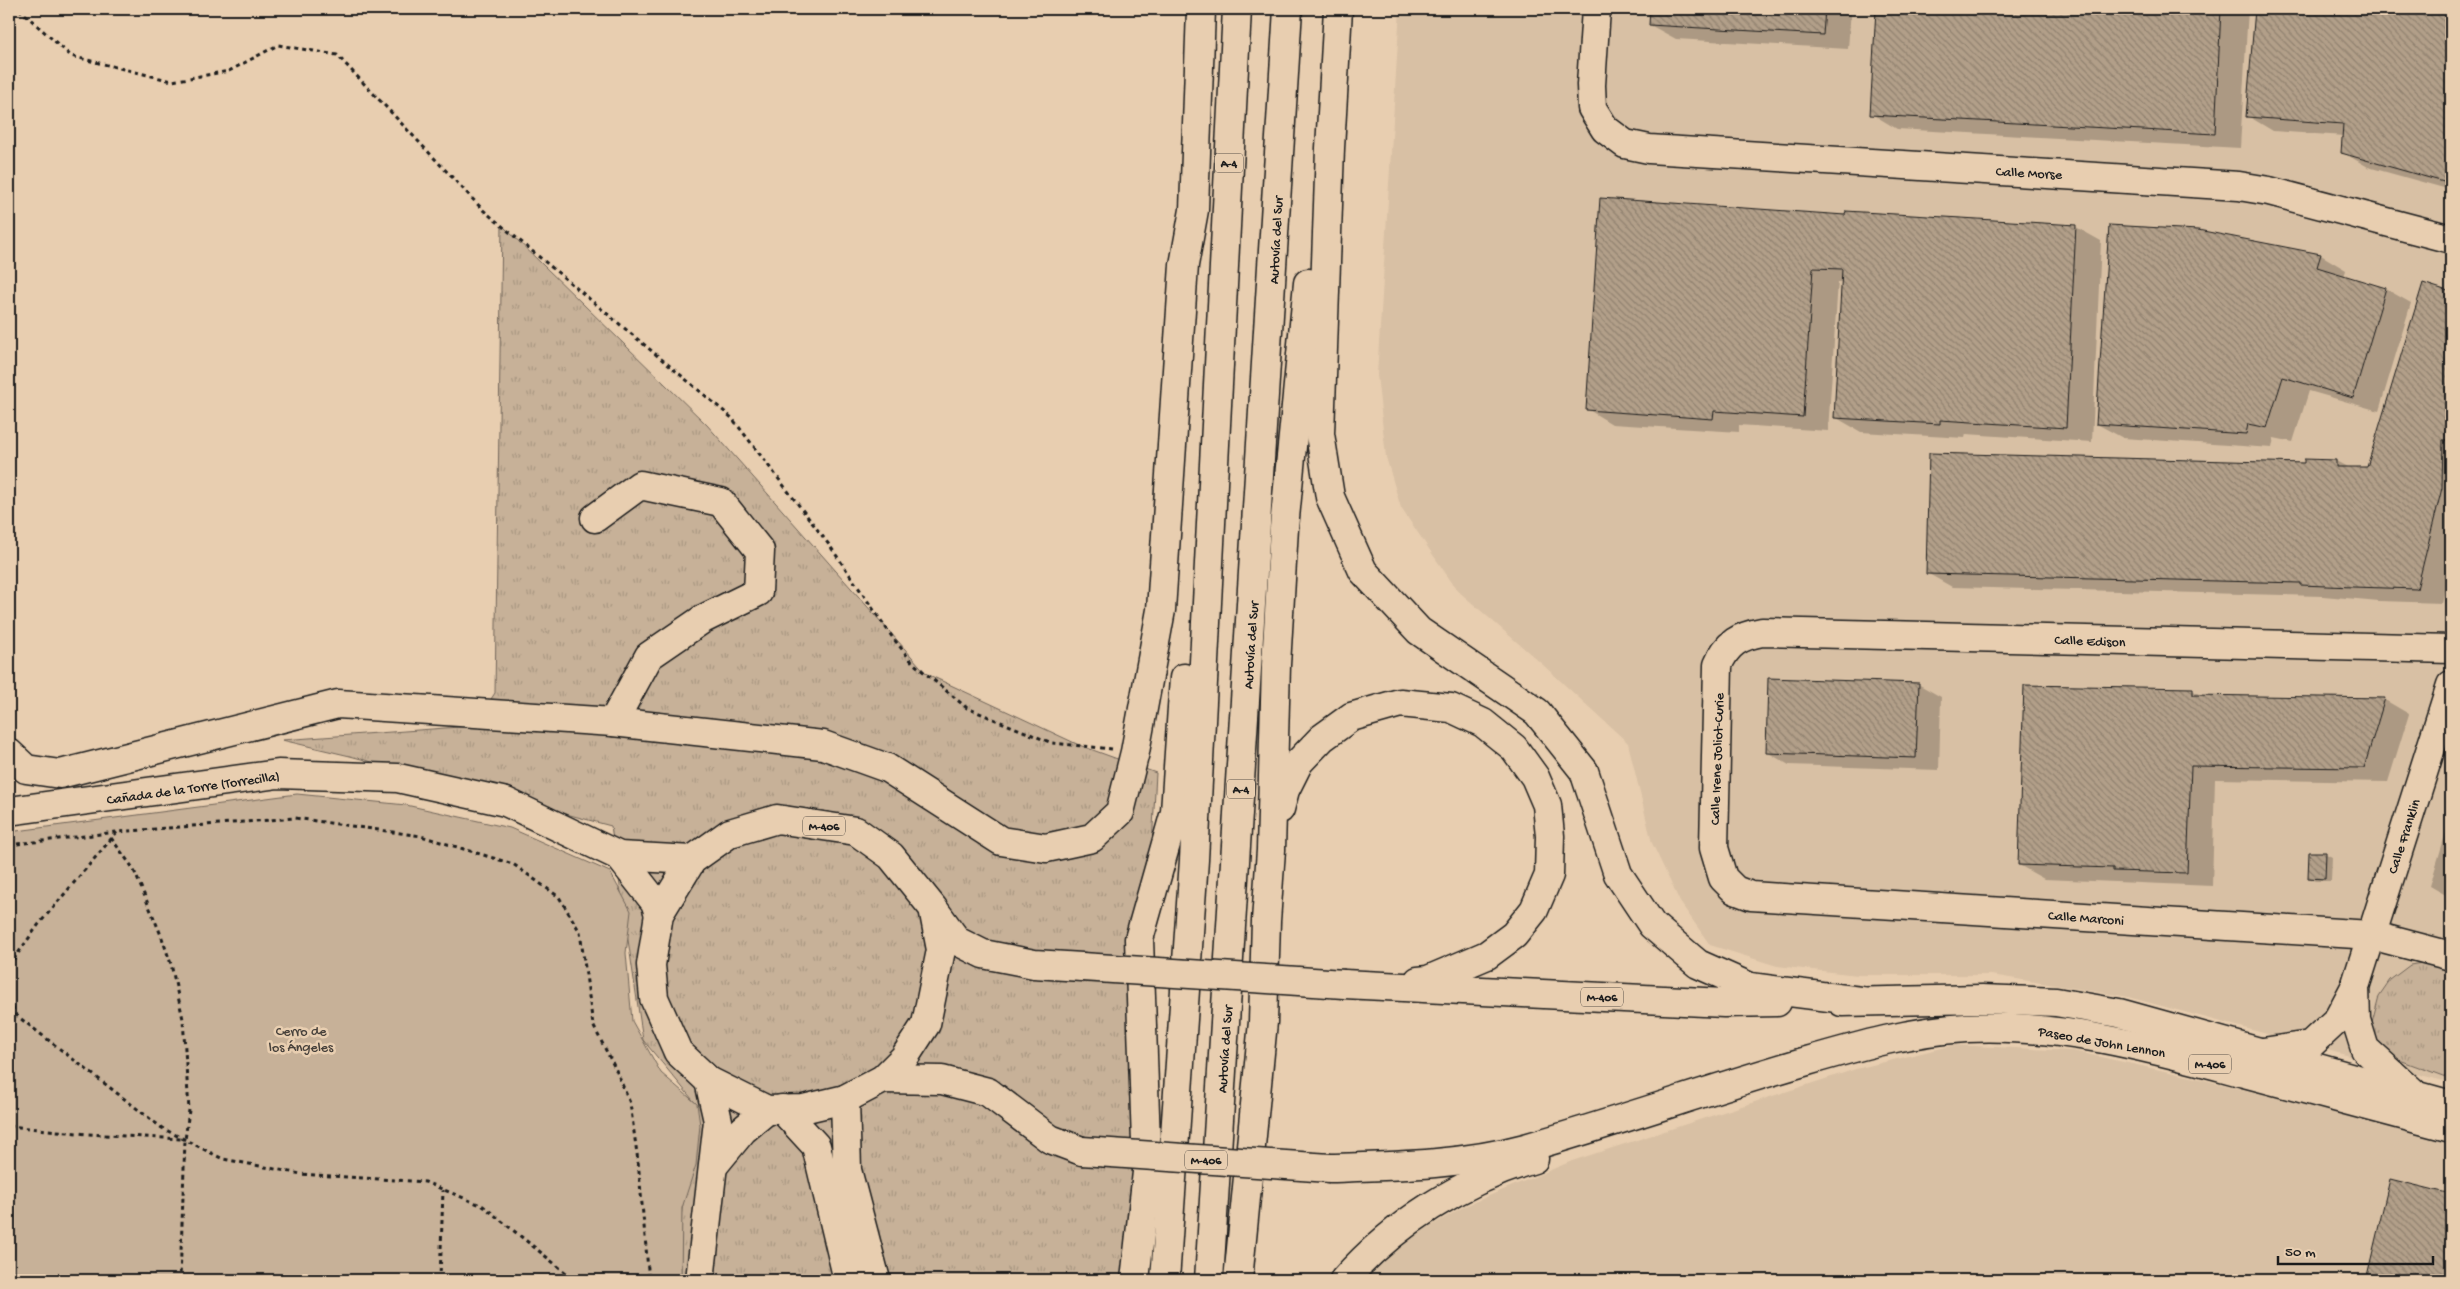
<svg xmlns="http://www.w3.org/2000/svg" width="2460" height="1289" viewBox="0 0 2460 1289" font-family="'Gochi Hand',sans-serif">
	<defs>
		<pattern id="grass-tufts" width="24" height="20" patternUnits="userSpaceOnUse" patternTransform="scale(1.25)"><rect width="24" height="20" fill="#c7b198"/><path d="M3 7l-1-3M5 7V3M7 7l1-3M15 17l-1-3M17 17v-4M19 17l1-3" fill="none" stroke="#aa9882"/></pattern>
		<pattern id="building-back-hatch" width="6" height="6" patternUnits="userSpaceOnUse" patternTransform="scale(1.25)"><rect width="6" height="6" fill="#b29f89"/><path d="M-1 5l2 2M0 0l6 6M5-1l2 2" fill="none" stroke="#90816f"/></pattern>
	</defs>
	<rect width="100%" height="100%" fill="#e8ceb0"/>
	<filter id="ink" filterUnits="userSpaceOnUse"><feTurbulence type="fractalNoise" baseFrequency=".02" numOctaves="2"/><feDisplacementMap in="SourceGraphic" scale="10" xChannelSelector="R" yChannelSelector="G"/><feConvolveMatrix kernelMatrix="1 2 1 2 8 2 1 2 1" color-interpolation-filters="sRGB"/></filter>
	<g filter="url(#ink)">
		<g fill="#d8c0a4">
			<polygon points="1400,9 2451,9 2451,1083 2128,997 1991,975 1858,975 1777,966 1710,945 1680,902 1652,843 1628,743 1542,664 1457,590 1401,508 1386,457 1377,375"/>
			<polygon points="1954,1045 2073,1051 2192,1077 2451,1140 2451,1280 1362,1280 1379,1256 1465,1206 1572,1161 1856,1069"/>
		</g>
		<g fill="url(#grass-tufts)" stroke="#72665a">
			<polygon points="502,225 707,425 927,674 1079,745 1156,773 1128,1280 683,1280 675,1259 697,1105 643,1040 611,826 350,756 282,740 473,726 495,693"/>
			<polygon points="2428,962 2451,968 2451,1079 2381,1053 2371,1027 2379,996 2390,980 2410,965"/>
		</g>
		<polygon fill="#c7b198" stroke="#72665a" points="297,794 406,805 510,828 610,872 631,911 626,953 632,1021 661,1073 697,1104 700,1125 696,1165 682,1208 681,1280 9,1280 9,832"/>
		<g fill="#0003">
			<polygon points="1651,9 1851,9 1848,49 1676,39 1650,25"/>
			<polygon points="1877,9 2248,9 2240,148 1897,129 1872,114"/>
			<polygon points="2256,9 2451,9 2451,190 2368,167 2342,152 2344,136 2273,131 2248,116"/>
			<polygon points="1847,216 2076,227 2101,241 2092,442 1966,434 1965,438 1861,432 1835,417 1843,282 1838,282 1828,431 1739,425 1739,432 1612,424 1587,409"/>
			<polygon points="2197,232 2321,255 2346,270 2344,277 2386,289 2411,303 2379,411 2309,391 2293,442 2274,438 2272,448 2123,438 2097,424"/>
			<polygon points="2423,285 2451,293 2451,564 2442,603 2379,601 2323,596 1952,587 1927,573 2305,464 2305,460 2336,461 2349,468 2368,469"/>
			<polygon points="1918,684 1941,697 1939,770 1789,765 1767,752"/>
			<polygon points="2192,690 2204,697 2385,700 2409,714 2388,782 2215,779 2212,886 2044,879 2019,865"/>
			<polygon points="2451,815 2451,898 2430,886"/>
			<polygon points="2326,854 2332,857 2331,881 2315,881 2309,878"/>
			<polygon points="2391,1181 2451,1195 2451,1280 2367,1280"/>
		</g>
		<g fill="url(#building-back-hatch)" stroke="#1c1c1c">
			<polygon points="1650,9 1825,9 1823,35 1649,25"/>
			<polygon points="1876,9 2221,9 2215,134 1870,115"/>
			<polygon points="2255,9 2451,9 2451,184 2341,153 2343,124 2246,117"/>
			<polygon points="1600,198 1845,215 1846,211 2076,225 2066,428 1940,420 1940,424 1834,418 1842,269 1813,268 1803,417 1714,411 1713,419 1586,410"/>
			<polygon points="2109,225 2198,230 2321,254 2317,267 2386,288 2353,398 2283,377 2267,428 2248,424 2246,434 2096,424"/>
			<polygon points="2423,283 2451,292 2451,440 2443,440 2442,488 2417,589 2353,587 2300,585 2300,583 1926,574 1929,453 2304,463 2304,459 2336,460 2336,467 2367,467"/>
			<polygon points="1768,678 1919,683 1916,758 1766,753"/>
			<polygon points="2024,685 2193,688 2193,695 2385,698 2364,768 2191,766 2187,873 2113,871 2113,868 2018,865"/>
			<polygon points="2309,852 2326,852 2325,879 2308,878"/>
			<polygon points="2390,1179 2451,1194 2451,1280 2366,1280"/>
		</g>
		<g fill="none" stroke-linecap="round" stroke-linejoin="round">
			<g stroke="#1c1c1c" stroke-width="31">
				<g id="minor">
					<polyline points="1596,9 1591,85 1592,108 1605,129 1625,144 1649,149 2239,186 2269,191 2451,239"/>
					<polyline points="595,518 640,485 721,502 760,551 758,592 703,619 649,656 613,722"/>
					<path d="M2451,649l-689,-17c-22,4 -35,11 -44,33l-4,183 9,30 12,12 16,6 620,39 80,21"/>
					<polyline points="9,753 26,769 60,774 338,704 613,722 823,745 887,768 1001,841 1046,848 1092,838 1120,812 1135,752 1161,610 1184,265 1194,210 1201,9"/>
					<polyline points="9,811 278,774 398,778 506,802 619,856 692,860"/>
					<polyline points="619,856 655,902 659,914"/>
					<polyline points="2355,987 2451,685"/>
					<polyline points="2263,1052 2310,1045 2338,1019 2355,987 2356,1020 2365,1049 2418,1097"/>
					<polyline points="715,1164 743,1130 767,1110"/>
					<polyline points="700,1280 718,1121 709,1081"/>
				</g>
			</g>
			<g stroke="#1c1c1c" stroke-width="31">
				<g id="highway">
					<polyline points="1338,9 1330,148 1320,434 1330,497 1363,571 1419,631 1537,712 1584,771 1618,874 1652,925 1698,964 1750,987 1861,1001"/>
					<polyline points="1280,809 1285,790 1299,762 1322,738 1351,717 1400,703 1451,708 1483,723 1514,748 1535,777 1547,805 1550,836 1549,875 1534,910 1514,935 1487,955 1428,980 1418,981"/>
					<polyline points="933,908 941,950 926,1024 904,1058 883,1079 845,1099 803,1109 767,1110 709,1081 678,1052 654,998 651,965 659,914 692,860 730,833 777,819 856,831 891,856 933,908 957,941 983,954 1034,964 1082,967"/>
					<polyline points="1344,984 1724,1003 1777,1002"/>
					<polyline points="1842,1002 1982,999 2056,1002 2119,1013 2451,1105"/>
					<polyline points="883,1079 942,1080 988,1092 1050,1139 1082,1151"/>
					<polyline points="845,1099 847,1170 876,1280"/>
					<polyline points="782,1109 816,1146 848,1280"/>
					<path d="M1330,1168c65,-2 132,-3 195,-20 95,-27 188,-60 282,-87 52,-15 104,-30 159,-33 94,-5 188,21 278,45 69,18 138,37 207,55"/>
					<polyline points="1135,1280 1147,1172 1139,939 1175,812 1184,678"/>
					<polyline points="1165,1280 1194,860 1237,9"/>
					<polyline points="1209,1280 1288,9"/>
					<polyline points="1238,1280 1263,1022 1266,921 1271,850 1276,665 1284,528 1308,283"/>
					<path d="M1344,1280c51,-57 117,-99 190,-121"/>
				</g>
			</g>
			<g stroke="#1c1c1c" stroke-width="3" stroke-dasharray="4 4" stroke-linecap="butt">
				<polyline points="19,9 71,56 172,81 229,71 278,45 337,55 483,210 732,418 830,546 893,638 913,663 967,708 1052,743 1112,749"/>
				<polyline points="111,838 133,868 161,935 171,964 183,1019 189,1110 185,1140 180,1280"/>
				<polyline points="9,845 117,832 295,818 421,836 513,864 559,897 580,932 593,1025 616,1070 630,1103 638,1161 649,1280"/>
				<polyline points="9,966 39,924 117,832"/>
				<polyline points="9,999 16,1015 162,1128 223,1159 301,1174 425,1182 483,1206 575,1280"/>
				<polyline points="9,1126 87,1134 182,1139"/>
				<polyline points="440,1280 443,1190"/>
			</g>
			<use href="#minor" stroke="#e8ceb0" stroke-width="28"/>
			<use href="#highway" stroke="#e8ceb0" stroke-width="28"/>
			<g stroke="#1c1c1c" stroke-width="31" stroke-linecap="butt">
				<g id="highway-bridge">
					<polyline points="1082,967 1344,984"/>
					<polyline points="1082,1151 1330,1168"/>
				</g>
			</g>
			<use href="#highway-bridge" stroke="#e8ceb0" stroke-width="28"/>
		</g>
	</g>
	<g text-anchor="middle" stroke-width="5" stroke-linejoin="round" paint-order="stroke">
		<g fill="#e8ceb0" stroke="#595148" stroke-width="1">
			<rect x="1215" y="153.5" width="28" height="19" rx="4"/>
			<rect x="1227" y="779.5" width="28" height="19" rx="4"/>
			<rect x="803" y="816.5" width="42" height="19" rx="4"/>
			<rect x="1581" y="987.5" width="42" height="19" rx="4"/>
			<rect x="2189" y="1054.5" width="42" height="19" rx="4"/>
			<rect x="1185" y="1150.5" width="42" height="19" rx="4"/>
		</g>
		<g font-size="12" font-weight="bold" fill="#1c1c1c">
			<text x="1229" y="167">A-4</text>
			<text x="1241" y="793">A-4</text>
			<text x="824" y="830">M-406</text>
			<text x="1602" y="1001">M-406</text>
			<text x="2210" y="1068">M-406</text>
			<text x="1206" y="1164">M-406</text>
		</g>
		<g font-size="14" fill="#1c1c1c" stroke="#e8ceb0">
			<text transform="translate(2029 172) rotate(3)" y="5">Calle Morse</text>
			<text transform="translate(1275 240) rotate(-87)" y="5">Autovía del Sur</text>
			<text transform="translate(2090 640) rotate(2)" y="5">Calle Edison</text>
			<text transform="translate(1250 645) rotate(-86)" y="5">Autovía del Sur</text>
			<text transform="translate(1716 759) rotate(-88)" y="5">Calle Irene Joliot-Curie</text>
			<text transform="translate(193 787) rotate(-8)" y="5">Cañada de la Torre (Torrecilla)</text>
			<text transform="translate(2403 836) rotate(-72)" y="5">Calle Franklin</text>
			<text transform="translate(2086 917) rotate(4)" y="5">Calle Marconi</text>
			<text transform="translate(2102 1041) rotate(10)" y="5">Paseo de John Lennon</text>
			<text transform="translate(1224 1049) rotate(-86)" y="5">Autovía del Sur</text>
		</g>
		<g font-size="14" fill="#47413b" stroke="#e8ceb0">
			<text x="301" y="1035">Cerro de<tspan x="301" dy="16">los Ángeles</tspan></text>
		</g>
	</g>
	<rect width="2460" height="1289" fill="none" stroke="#e8ceb0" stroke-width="30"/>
	<rect x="15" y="15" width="2430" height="1259" fill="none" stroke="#1c1c1c" stroke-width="2" filter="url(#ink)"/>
	<path d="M2278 1256v8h155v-8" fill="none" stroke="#1c1c1c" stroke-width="2.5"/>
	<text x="2285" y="1256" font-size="15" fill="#1c1c1c" stroke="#e8ceb0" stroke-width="4" paint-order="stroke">50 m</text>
</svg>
